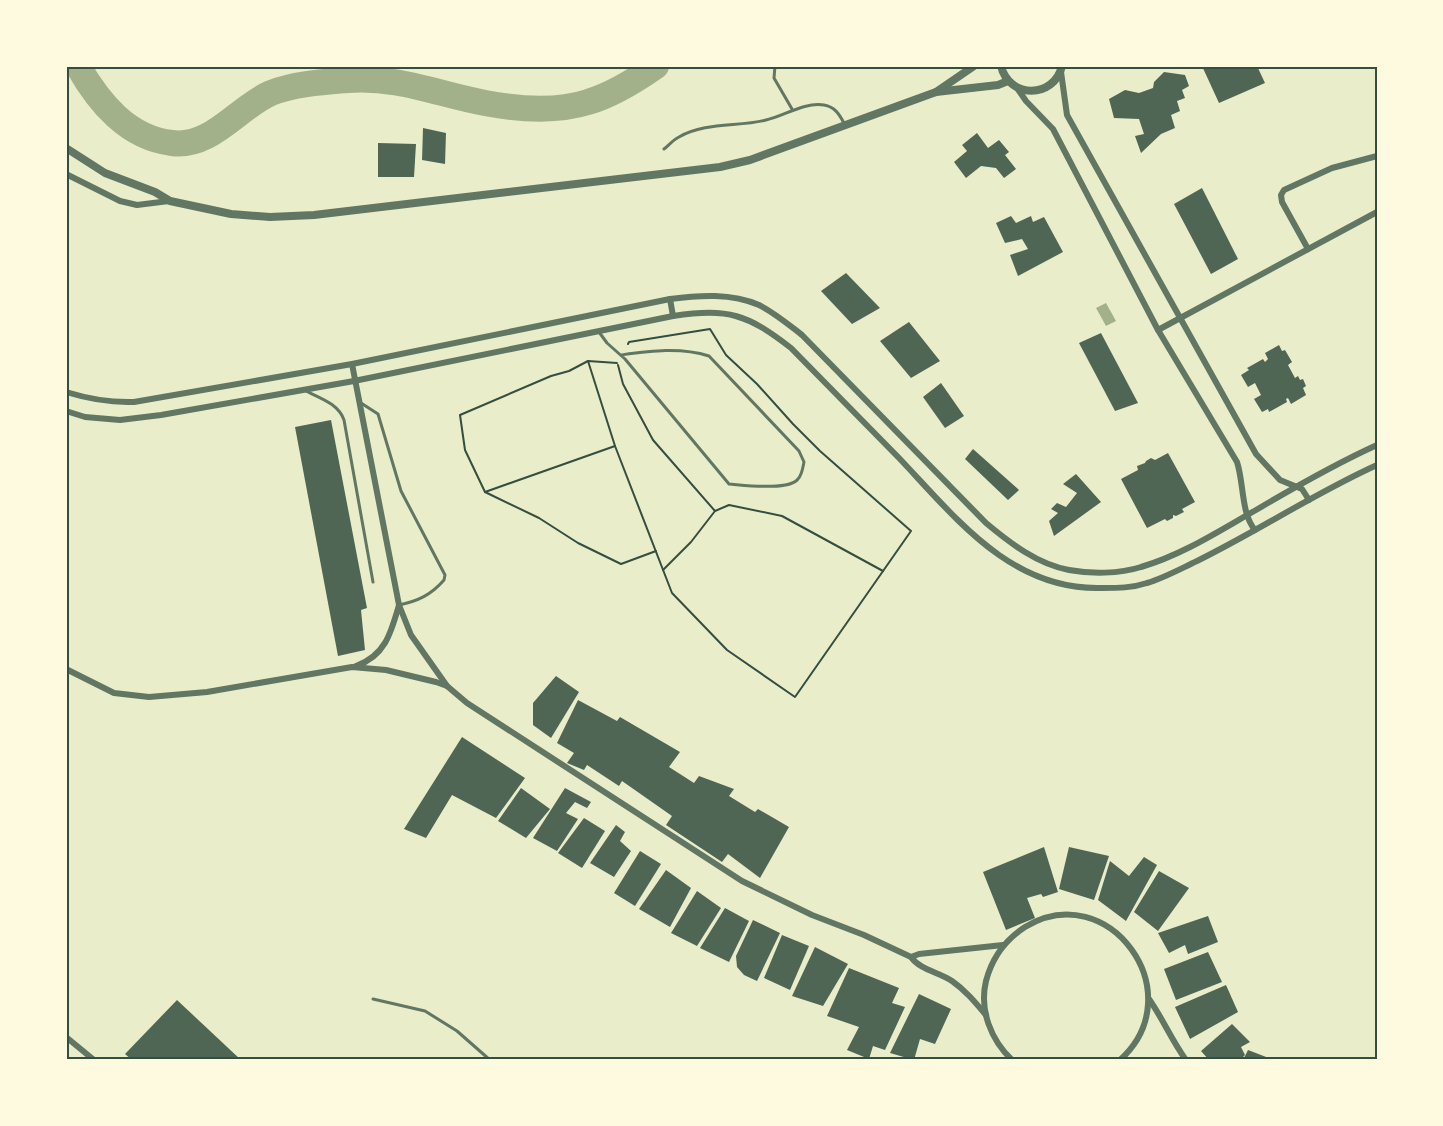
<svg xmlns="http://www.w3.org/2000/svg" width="1443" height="1126" viewBox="0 0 1443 1126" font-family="'Fira Sans',sans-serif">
	<rect width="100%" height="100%" fill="#e9edc9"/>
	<polygon fill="#a3b18a" points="1106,303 1116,321 1106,326 1096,308"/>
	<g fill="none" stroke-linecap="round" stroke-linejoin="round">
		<path stroke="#a3b18a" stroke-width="26" d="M78,66c21,37 50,72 94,77 40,5 66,-36 99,-50 23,-9 52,-11 76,-13 50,-4 90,14 138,23 32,6 72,9 103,-1 24,-7 48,-22 68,-36"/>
	</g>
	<g fill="#4f6655">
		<polygon points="1202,66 1257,66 1265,83 1219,103"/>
		<polygon points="1164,72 1185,75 1189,86 1182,90 1185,98 1177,101 1180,111 1171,115 1175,128 1161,134 1141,153 1135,136 1144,134 1139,119 1114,118 1109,99 1125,90 1139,93 1153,88 1154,82"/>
		<polygon points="423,128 446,133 445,164 422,160"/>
		<polygon points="977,133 988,148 999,140 1009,152 1005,155 1016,169 1004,178 996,168 981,166 966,178 954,162 967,151 962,145"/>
		<polygon points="378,143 416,144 414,177 378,177"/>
		<polygon points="1202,188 1238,259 1211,274 1174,204"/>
		<polygon points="1011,216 1016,223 1031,216 1033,222 1044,217 1063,252 1018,276 1010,255 1028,249 1022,239 1005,243 996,223"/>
		<polygon points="846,273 880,308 852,324 821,291"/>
		<polygon points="909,322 940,361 911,378 880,341"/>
		<polygon points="1101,333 1138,403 1115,411 1079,343"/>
		<polygon points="1279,345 1282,351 1285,350 1292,362 1288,365 1295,378 1298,376 1300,380 1303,379 1306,386 1303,388 1306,395 1291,404 1288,398 1286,399 1287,402 1269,412 1268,409 1262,412 1254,399 1261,395 1255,383 1248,387 1241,375 1249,370 1247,368 1263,359 1265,362 1268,359 1265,353"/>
		<polygon points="941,383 964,416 945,428 923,397"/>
		<polygon points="331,420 367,608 361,610 365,650 338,656 295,427"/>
		<polygon points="973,449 1019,490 1008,500 965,459"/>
		<polygon points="1168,453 1195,502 1182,509 1184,512 1176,516 1173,515 1173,518 1167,521 1165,519 1147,528 1121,479 1138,470 1137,466 1145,463 1146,461 1151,458 1155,460"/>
		<polygon points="1076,474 1101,502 1054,536 1049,521 1058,513 1051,509 1057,503 1066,507 1077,493 1063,484"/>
		<polygon points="556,676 579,692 551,738 533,725 533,703"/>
		<polygon points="578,700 617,721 620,717 680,752 669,767 694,783 699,776 734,789 729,796 755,812 758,809 789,827 760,878 728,854 722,862 666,825 672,816 622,781 619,786 587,765 584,770 567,763 574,753 557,743"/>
		<polygon points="462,737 525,778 496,818 452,795 426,838 404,829"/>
		<polygon points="521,788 550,809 526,838 498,821"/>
		<polygon points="565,788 591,802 587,808 575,802 566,813 578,819 557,851 533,838"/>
		<polygon points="584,818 605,831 582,868 558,853"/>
		<polygon points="616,825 625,832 620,841 631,851 614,877 590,863"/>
		<polygon points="1044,847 1058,892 1043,897 1041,894 1027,898 1035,918 1006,930 983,872"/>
		<polygon points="1069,847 1109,856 1094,900 1059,889"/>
		<polygon points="640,851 661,864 635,906 614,893"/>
		<polygon points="1144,857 1157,865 1126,921 1098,900 1110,861 1129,876"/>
		<polygon points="666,870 691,888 670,927 639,909"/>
		<polygon points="1159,871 1189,888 1158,931 1134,912"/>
		<polygon points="697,891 721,908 697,946 671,933"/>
		<polygon points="725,908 749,921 729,962 700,948"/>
		<polygon points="1208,916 1218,942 1188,954 1185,945 1169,953 1158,933"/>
		<polygon points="753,920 780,933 757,981 744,975 737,967 736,956"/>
		<polygon points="782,935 809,946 790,990 764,978"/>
		<polygon points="815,947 848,964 823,1006 792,996"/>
		<polygon points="1208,952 1222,982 1176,1000 1164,969"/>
		<polygon points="849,968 899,988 892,1003 905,1007 885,1050 873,1046 869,1059 847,1050 859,1027 827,1016"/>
		<polygon points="1226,985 1238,1012 1190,1039 1175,1007"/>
		<polygon points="919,994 951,1009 935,1044 920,1039 914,1060 890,1053"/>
		<polygon points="177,1000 241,1060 132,1060 125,1054"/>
		<polygon points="1232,1024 1250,1042 1241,1047 1245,1055 1240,1060 1209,1060 1201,1051"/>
		<polygon points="1248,1050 1274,1060 1243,1060"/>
	</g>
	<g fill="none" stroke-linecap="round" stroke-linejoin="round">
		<g stroke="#344e41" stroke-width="2">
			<polyline points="588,361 615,446 672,593 727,650 795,697 911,531 820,451 793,424 757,384 726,355 710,329 629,342 628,344"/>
			<polyline points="617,363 588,361 569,371 551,376 460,415 465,450 485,492 539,518 578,543 621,564 656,551"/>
			<polyline points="618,365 623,384 653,440 715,511"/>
			<polyline points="485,492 615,446"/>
			<polyline points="663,570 691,542 715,511 729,505 782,516 883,571"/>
		</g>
		<g stroke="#617663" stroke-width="3">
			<polyline points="775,66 774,78 792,109"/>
			<path d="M664,149c5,-4 9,-9 15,-12 26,-15 59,-10 87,-17 19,-4 37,-18 58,-15 11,2 15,9 20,18"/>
			<path d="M599,332l8,11 18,16 104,125c15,1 60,7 69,-5 4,-4 5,-12 6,-17l-5,-11 -90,-95c-29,-9 -58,-5 -88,-1"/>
			<path d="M304,390c15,8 34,13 40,30l29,162"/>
			<path d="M361,403l17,11 23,77 44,84 -1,5c-13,15 -26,21 -45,25"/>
			<polyline points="373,999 425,1011 457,1031 490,1060"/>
		</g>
		<g stroke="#617663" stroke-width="6">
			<polyline points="1061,72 1067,115 1256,454 1280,480 1302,489 1309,500"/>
			<path d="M1017,88l9,13 27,28 105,201 79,132c7,21 4,52 18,68"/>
			<polyline points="66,174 120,201 137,205 169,201"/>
			<polyline points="1308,249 1282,202 1281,195 1284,190 1332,168 1377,156"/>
			<polyline points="670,299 673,316"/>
			<polyline points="1158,330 1377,212"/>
			<polyline points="352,364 399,605 411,635 447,686"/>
			<path d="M66,392c23,7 43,11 68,10l218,-38 318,-65c30,-4 61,-6 89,6 16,8 30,20 43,30l184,188c24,20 51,41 83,47 22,4 50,4 72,-3 41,-12 78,-36 115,-57 39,-23 79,-46 121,-65"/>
			<path d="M66,411l19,6 35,3 41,-5 193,-34 319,-65c56,-8 74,-2 118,32 36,37 72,73 108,110 57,60 112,133 203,130 16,0 30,0 45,-5 17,-5 33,-14 50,-22 61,-30 118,-68 180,-96"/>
			<path d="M356,666c29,-10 35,-33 43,-61"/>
			<path d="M66,669l48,24 35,4 58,-5 145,-25 34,3 50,12 11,4 20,17 275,178 70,34 52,20 47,22c9,13 28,15 41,24 13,9 23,21 34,34"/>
			<polyline points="911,957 919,954 1003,945"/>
			<path d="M1149,999c14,20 23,42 37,61"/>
			<polyline points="66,1037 94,1060"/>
			<path d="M1012,1060c-21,-20 -33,-50 -26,-79 6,-23 19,-41 39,-54 83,-51 169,66 95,133"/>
		</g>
		<g stroke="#617663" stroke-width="8">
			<path d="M1001,66c8,33 53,33 61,0"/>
			<polyline points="936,92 974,66"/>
			<polyline points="66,148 105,173 155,192 170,201 231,214 270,217 314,215 720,167 750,160 936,92 998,85 1008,81"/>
		</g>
	</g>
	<rect width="1443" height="1126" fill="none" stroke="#fefae0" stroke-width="135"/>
	<rect x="68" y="68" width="1308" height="990" fill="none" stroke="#344e41" stroke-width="2"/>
</svg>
